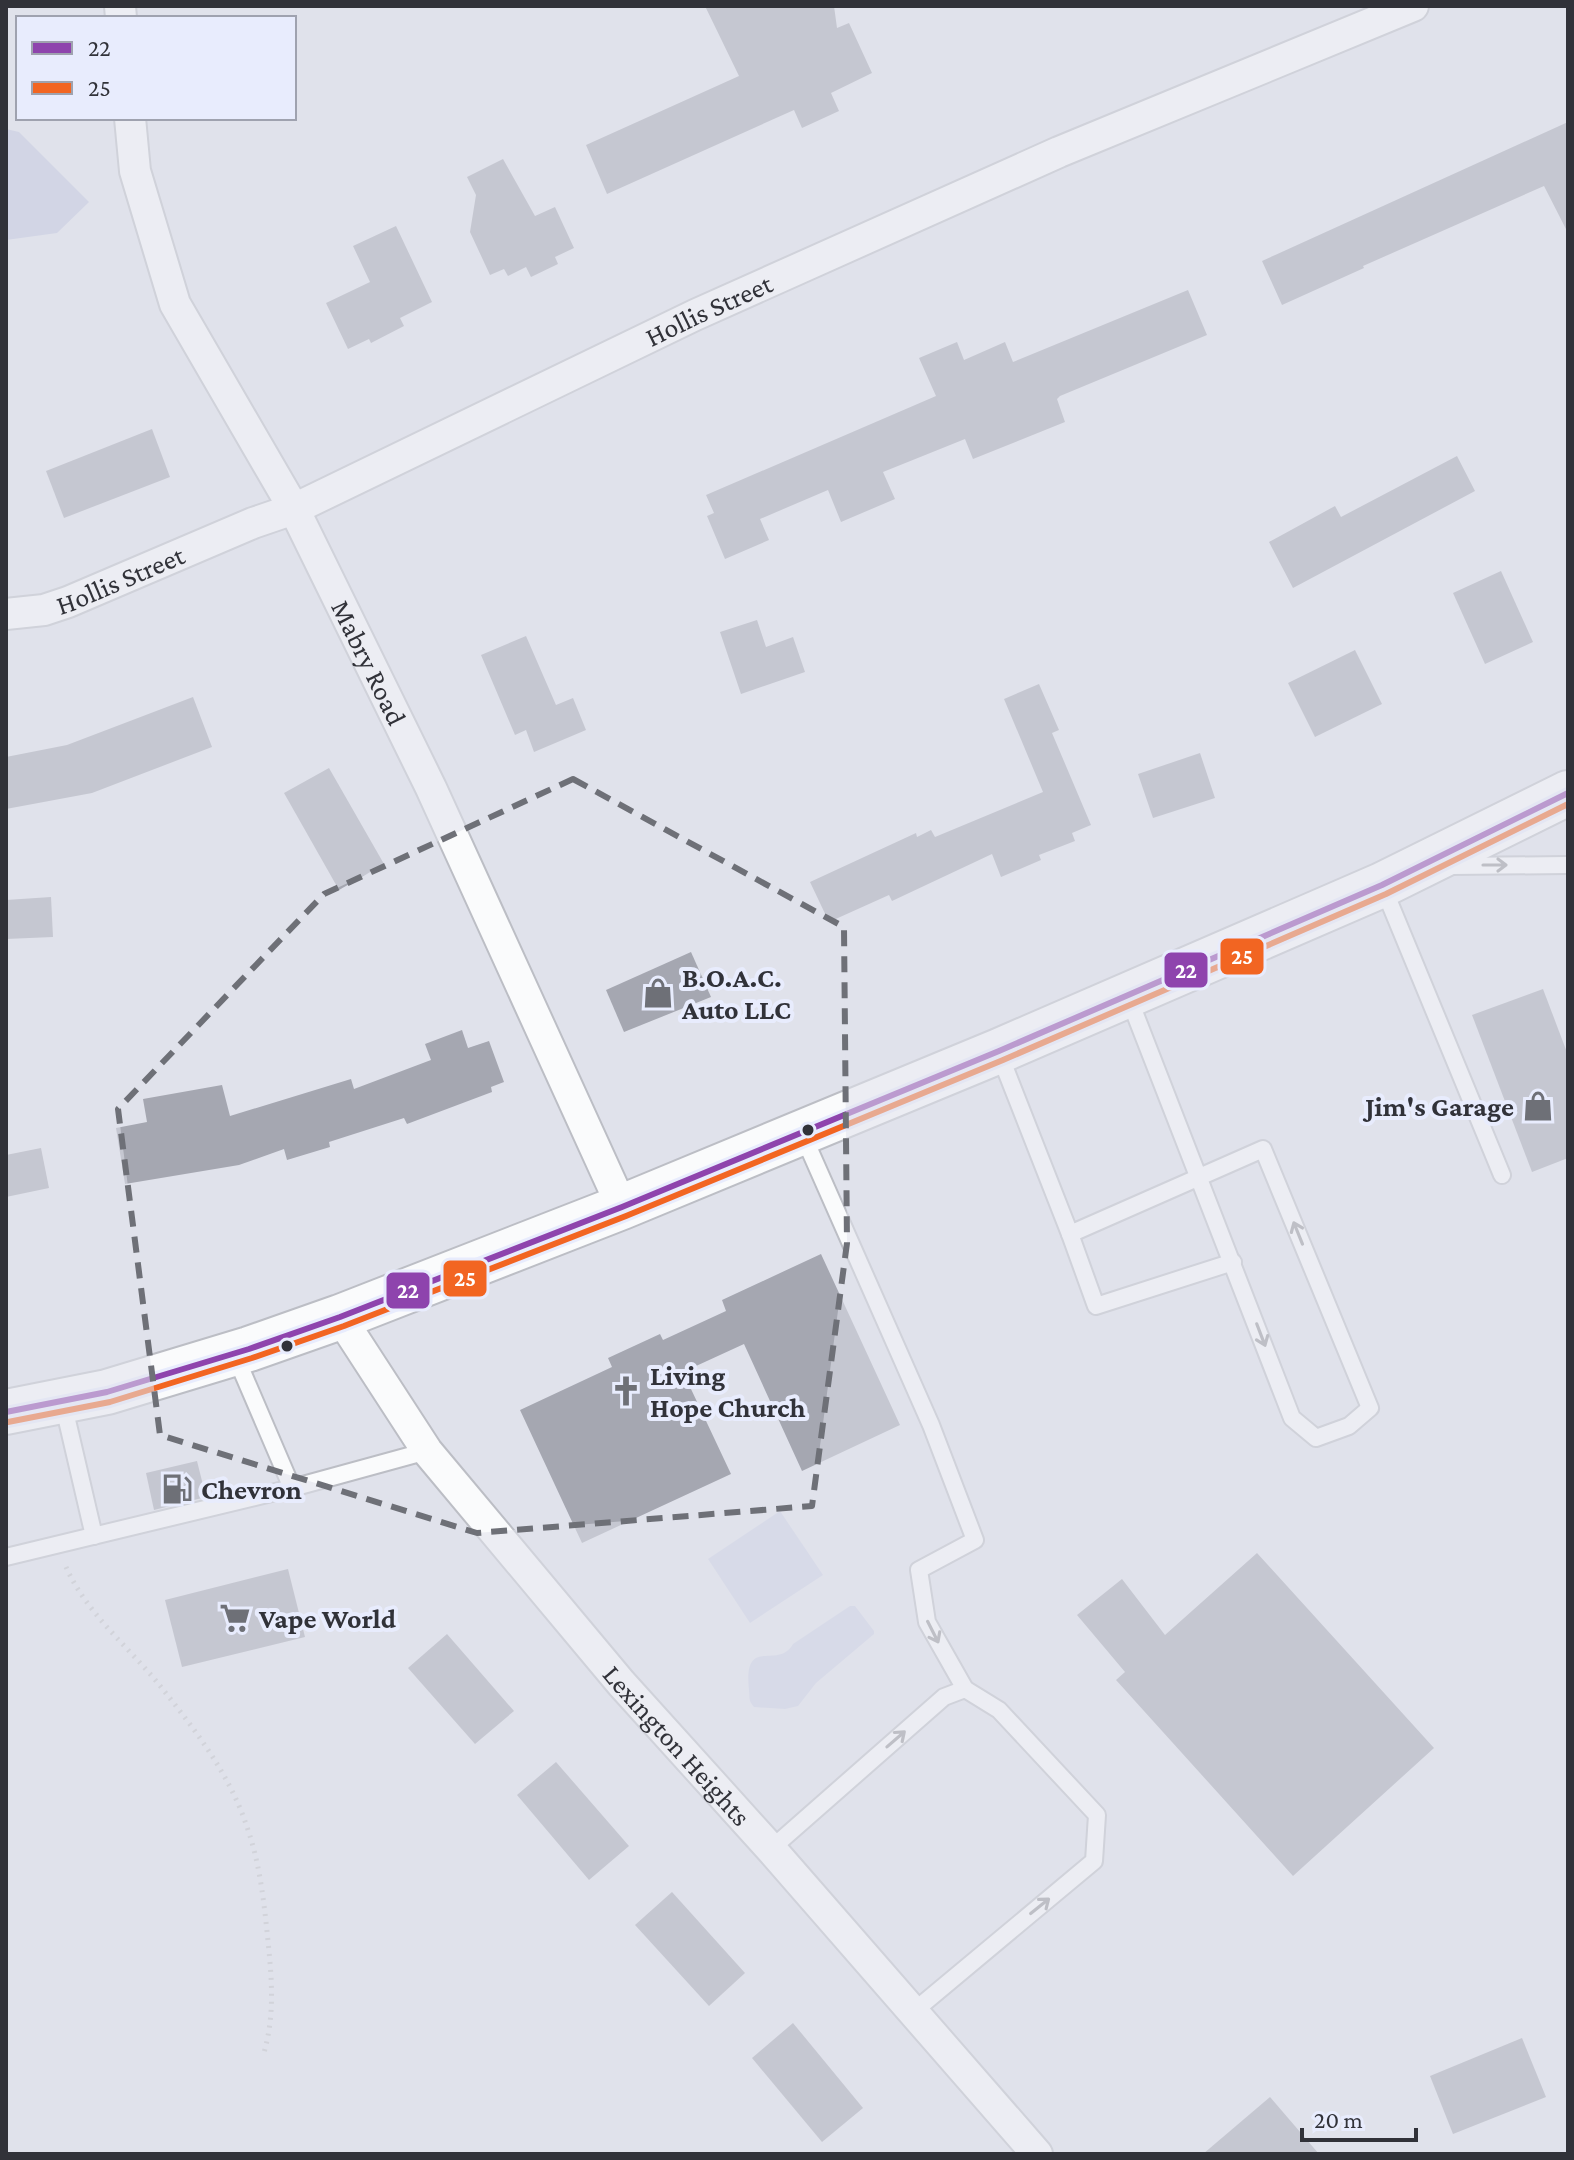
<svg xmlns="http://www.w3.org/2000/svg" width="1574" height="2160" viewBox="0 0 1574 2160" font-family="'Crimson Pro',serif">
	<rect width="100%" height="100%" fill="#e0e2eb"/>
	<g fill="#cdd1e4">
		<polygon points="780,1511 823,1575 750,1623 708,1559"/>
		<path d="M850,1606h5l19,25v3l-58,49 -18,23 -13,3 -31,-2c-6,-7 -4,-9 -5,-17 -6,-56 29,-19 44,-46z"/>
	</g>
	<polygon fill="#c1c6de" points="6,129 19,132 89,202 57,233 6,240"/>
	<g fill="#a5a7b1">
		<polygon points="705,6 834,6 837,28 849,23 872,73 831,93 839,111 802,128 794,110 607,194 586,145 739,76"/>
		<polygon points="1568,122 1568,233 1544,186 1363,266 1364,268 1282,305 1262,261"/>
		<polygon points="503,159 535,216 555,207 574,248 555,257 558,264 531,277 526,267 508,276 504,269 490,275 470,232 476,195 467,177"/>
		<polygon points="396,226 432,302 400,318 404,326 371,343 369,339 348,349 326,303 370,282 353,246"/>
		<polygon points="1188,290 1207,335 1060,396 1057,399 1065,422 973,459 965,439 883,472 895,499 841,522 828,490 760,519 769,540 725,559 707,516 714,513 706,495 936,396 919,358 957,342 964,360 1005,342 1013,362"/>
		<polygon points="152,429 170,477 64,518 46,471"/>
		<polygon points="1457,456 1475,491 1293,588 1269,542 1335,506 1341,517"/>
		<polygon points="1501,571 1533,642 1485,664 1453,593"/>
		<polygon points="757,620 766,647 793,637 805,672 741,694 720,632"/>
		<polygon points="526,636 556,705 573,698 586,730 534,752 526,730 515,735 481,655"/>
		<polygon points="1355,650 1382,704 1315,737 1288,683"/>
		<polygon points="1039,684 1059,730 1052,733 1091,825 1072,833 1075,841 1039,855 1041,860 1001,877 992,854 892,901 889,895 829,922 810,882 916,833 917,837 931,830 935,837 1043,792 1004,699"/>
		<polygon points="193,697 212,747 92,793 6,809 6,757 67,745"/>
		<polygon points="1200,753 1215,798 1153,818 1138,774"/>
		<polygon points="329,768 384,864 339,890 284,793"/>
		<polygon points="51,897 53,937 6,939 6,900"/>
		<polygon points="691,952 711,997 624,1032 606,990"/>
		<polygon points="1543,989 1568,1055 1568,1158 1532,1172 1472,1015"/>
		<polygon points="462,1030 468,1048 489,1041 504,1082 491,1087 492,1092 407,1124 404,1118 329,1142 330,1147 287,1160 284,1149 239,1165 125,1184 116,1128 147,1122 143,1099 222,1085 230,1116 351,1079 354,1089 431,1060 425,1044"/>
		<polygon points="41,1148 49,1188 6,1197 6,1155"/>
		<polygon points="821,1254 900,1425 802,1471 744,1344 683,1372 731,1474 582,1543 520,1410 612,1367 608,1358 660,1334 663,1340 726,1311 722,1300"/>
		<polygon points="197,1461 206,1497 154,1510 146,1473"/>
		<polygon points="1257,1553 1434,1748 1293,1876 1116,1680 1125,1672 1077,1615 1122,1579 1165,1635"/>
		<polygon points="288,1569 305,1637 182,1667 165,1600"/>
		<polygon points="447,1634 514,1711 475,1744 408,1668"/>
		<polygon points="556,1762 629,1846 589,1880 517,1795"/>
		<polygon points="672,1892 745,1973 709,2006 635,1925"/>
		<polygon points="793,2023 863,2108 822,2142 752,2058"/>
		<polygon points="1522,2038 1546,2097 1453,2134 1430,2076"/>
		<polygon points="1270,2097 1319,2154 1203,2154"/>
	</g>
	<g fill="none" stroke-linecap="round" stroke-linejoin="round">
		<g stroke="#bcbec5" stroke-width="20">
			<g id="lane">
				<polyline points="1451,866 1568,865"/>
				<polyline points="1383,887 1502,1175"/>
				<polyline points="999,1053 1070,1234 1263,1149 1370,1408 1349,1426 1316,1438 1292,1418 1128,996"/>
				<polyline points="802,1133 931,1425 975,1540 919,1570 927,1622 965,1689"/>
				<polyline points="1070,1234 1096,1306 1233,1262"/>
				<polyline points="235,1355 292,1488"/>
				<polyline points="63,1403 94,1536"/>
				<polyline points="6,1557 292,1488 427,1451"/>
				<polyline points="771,1849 944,1697 965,1689 999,1710 1097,1815 1094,1861 913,2012"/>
			</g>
		</g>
		<g stroke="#bcbec5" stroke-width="34">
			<g id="street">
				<polyline points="120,6 121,18"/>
				<path id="s1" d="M130,118l5,53 40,133 119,205 137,279 191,419"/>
				<path id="s2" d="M6,614l38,-4 24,-8 185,-79 41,-14 401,-194 364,-163 354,-146"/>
				<path id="s3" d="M340,1317l87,134 194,232 150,166 266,305"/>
			</g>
		</g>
		<g stroke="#bcbec5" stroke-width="48">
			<polyline id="highway" points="6,1412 107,1392 249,1349 340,1317 622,1207 999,1051 1382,885 1568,793"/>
		</g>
		<path stroke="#c0c2c5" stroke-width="5" stroke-dasharray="2 6" stroke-linecap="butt" d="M66,1567c20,45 60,78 91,115 35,44 72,90 90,145 13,37 17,75 21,114 4,40 7,76 -5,115"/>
		<use href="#lane" stroke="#fafbfc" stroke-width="16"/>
		<use href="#street" stroke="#fafbfc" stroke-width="30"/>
		<use href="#highway" stroke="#fafbfc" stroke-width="44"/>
		<g stroke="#e8ecfd" stroke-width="12">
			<polyline id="bus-1" points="6,1412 107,1392 249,1349 340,1317 622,1207 999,1051 1382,885 1568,793"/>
		</g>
		<g stroke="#e8ecfd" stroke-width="12">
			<polyline id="bus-2" points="8,1422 110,1402 252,1358 344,1326 626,1216 1003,1060 1386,894 1568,804"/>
		</g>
		<use href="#bus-1" stroke="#8e44ad" stroke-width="6"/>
		<use href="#bus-2" stroke="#f26522" stroke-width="6"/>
	</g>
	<defs><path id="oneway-shaft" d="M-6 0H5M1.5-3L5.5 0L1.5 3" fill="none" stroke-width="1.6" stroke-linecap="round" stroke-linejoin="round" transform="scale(2)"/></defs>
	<g stroke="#96969a">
		<use href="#oneway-shaft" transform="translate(1495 865)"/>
		<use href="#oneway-shaft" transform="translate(1298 1233) rotate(-112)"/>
		<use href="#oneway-shaft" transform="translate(1261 1335) rotate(69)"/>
		<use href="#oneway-shaft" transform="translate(933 1632) rotate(63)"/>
		<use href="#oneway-shaft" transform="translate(896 1739) rotate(-41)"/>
		<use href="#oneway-shaft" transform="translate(1040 1906) rotate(-39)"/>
	</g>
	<path d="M0 0H1574V2160H0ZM573,779l271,148 3,316 -35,263 -335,27 -317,-98 -42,-326 206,-215z" fill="#e0e2eb" fill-opacity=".55" fill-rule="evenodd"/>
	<path fill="none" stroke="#6e7077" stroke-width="6" stroke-dasharray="16 10" stroke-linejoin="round" d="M573,779l271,148 3,316 -35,263 -335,27 -317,-98 -42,-326 206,-215z"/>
	<defs>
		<g id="shop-bare" transform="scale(2.4)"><path d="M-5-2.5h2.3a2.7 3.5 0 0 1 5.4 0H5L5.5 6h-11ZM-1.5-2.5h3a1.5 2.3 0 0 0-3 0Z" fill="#6e7077" stroke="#e8ecfd" stroke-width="2.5" paint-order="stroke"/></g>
		<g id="church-bare" transform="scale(2.4)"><path d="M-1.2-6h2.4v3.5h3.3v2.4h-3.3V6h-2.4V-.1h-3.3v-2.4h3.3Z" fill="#6e7077" stroke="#e8ecfd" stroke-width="2.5" paint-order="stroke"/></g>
		<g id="fuel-bare" transform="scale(2.4)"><path d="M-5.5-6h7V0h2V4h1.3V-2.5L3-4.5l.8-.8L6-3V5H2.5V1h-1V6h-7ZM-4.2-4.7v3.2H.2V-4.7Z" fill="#6e7077" stroke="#e8ecfd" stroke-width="2.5" paint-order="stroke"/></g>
		<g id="supermarket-bare" transform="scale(2.4)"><path d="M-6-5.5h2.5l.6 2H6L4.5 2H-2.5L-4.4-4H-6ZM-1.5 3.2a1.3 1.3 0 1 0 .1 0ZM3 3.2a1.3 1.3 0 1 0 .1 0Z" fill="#6e7077" stroke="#e8ecfd" stroke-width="2.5" paint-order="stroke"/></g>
	</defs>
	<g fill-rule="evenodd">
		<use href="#shop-bare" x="658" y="993"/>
		<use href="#shop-bare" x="1538" y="1106"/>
		<use href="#church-bare" x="626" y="1391"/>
		<use href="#fuel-bare" x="177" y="1489"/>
		<use href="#supermarket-bare" x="235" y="1618"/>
	</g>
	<g fill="#313239" stroke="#e8ecfd" stroke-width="3">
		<circle cx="808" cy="1130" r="7"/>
		<circle cx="287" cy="1346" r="7"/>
	</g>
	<g text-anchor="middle" stroke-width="8" stroke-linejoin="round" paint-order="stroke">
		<g font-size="28" fill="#313239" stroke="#e8ecfd">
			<text dy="10" stroke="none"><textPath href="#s2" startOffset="768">Hollis Street</textPath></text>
			<text dy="10" stroke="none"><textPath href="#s2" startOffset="120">Hollis Street</textPath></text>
			<text dy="10" stroke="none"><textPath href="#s1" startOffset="600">Mabry Road</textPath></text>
			<text dy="10" stroke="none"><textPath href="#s3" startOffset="546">Lexington Heights</textPath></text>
		</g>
		<g font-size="28" font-weight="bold" fill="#313239" stroke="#e8ecfd" text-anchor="start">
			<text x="682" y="987">B.O.A.C.<tspan x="682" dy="32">Auto LLC</tspan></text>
			<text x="1514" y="1116" text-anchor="end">Jim's Garage</text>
			<text x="650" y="1385">Living<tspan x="650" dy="32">Hope Church</tspan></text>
			<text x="201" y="1499">Chevron</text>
			<text x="259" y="1628">Vape World</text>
		</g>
	</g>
	<g stroke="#e8ecfd" stroke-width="3">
		<rect x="1219" y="937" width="46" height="39" rx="8" fill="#f26522"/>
		<rect x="1163" y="951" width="46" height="38" rx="8" fill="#8e44ad"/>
		<rect x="442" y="1259" width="46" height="39" rx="8" fill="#f26522"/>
		<rect x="385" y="1271" width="46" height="39" rx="8" fill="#8e44ad"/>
	</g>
	<g font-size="22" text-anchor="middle" font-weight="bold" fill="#fff">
		<text x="1242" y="964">25</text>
		<text x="1186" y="978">22</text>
		<text x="465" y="1286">25</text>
		<text x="408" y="1298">22</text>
	</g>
	<rect width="1574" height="2160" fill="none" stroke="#313239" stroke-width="16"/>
	<rect x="16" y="16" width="280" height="104" fill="#e8ecfd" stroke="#9fa2af" stroke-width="2"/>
	<rect x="32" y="42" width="40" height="12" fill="#8e44ad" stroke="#9fa2af" stroke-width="2"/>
	<text x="88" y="56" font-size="24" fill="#313239">22</text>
	<rect x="32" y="82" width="40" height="12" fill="#f26522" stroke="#9fa2af" stroke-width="2"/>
	<text x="88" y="96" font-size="24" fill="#313239">25</text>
	<path d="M1302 2128v12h114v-12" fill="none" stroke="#313239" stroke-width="4"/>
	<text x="1314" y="2128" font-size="24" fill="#313239" stroke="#e8ecfd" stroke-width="6" paint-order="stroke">20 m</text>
</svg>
